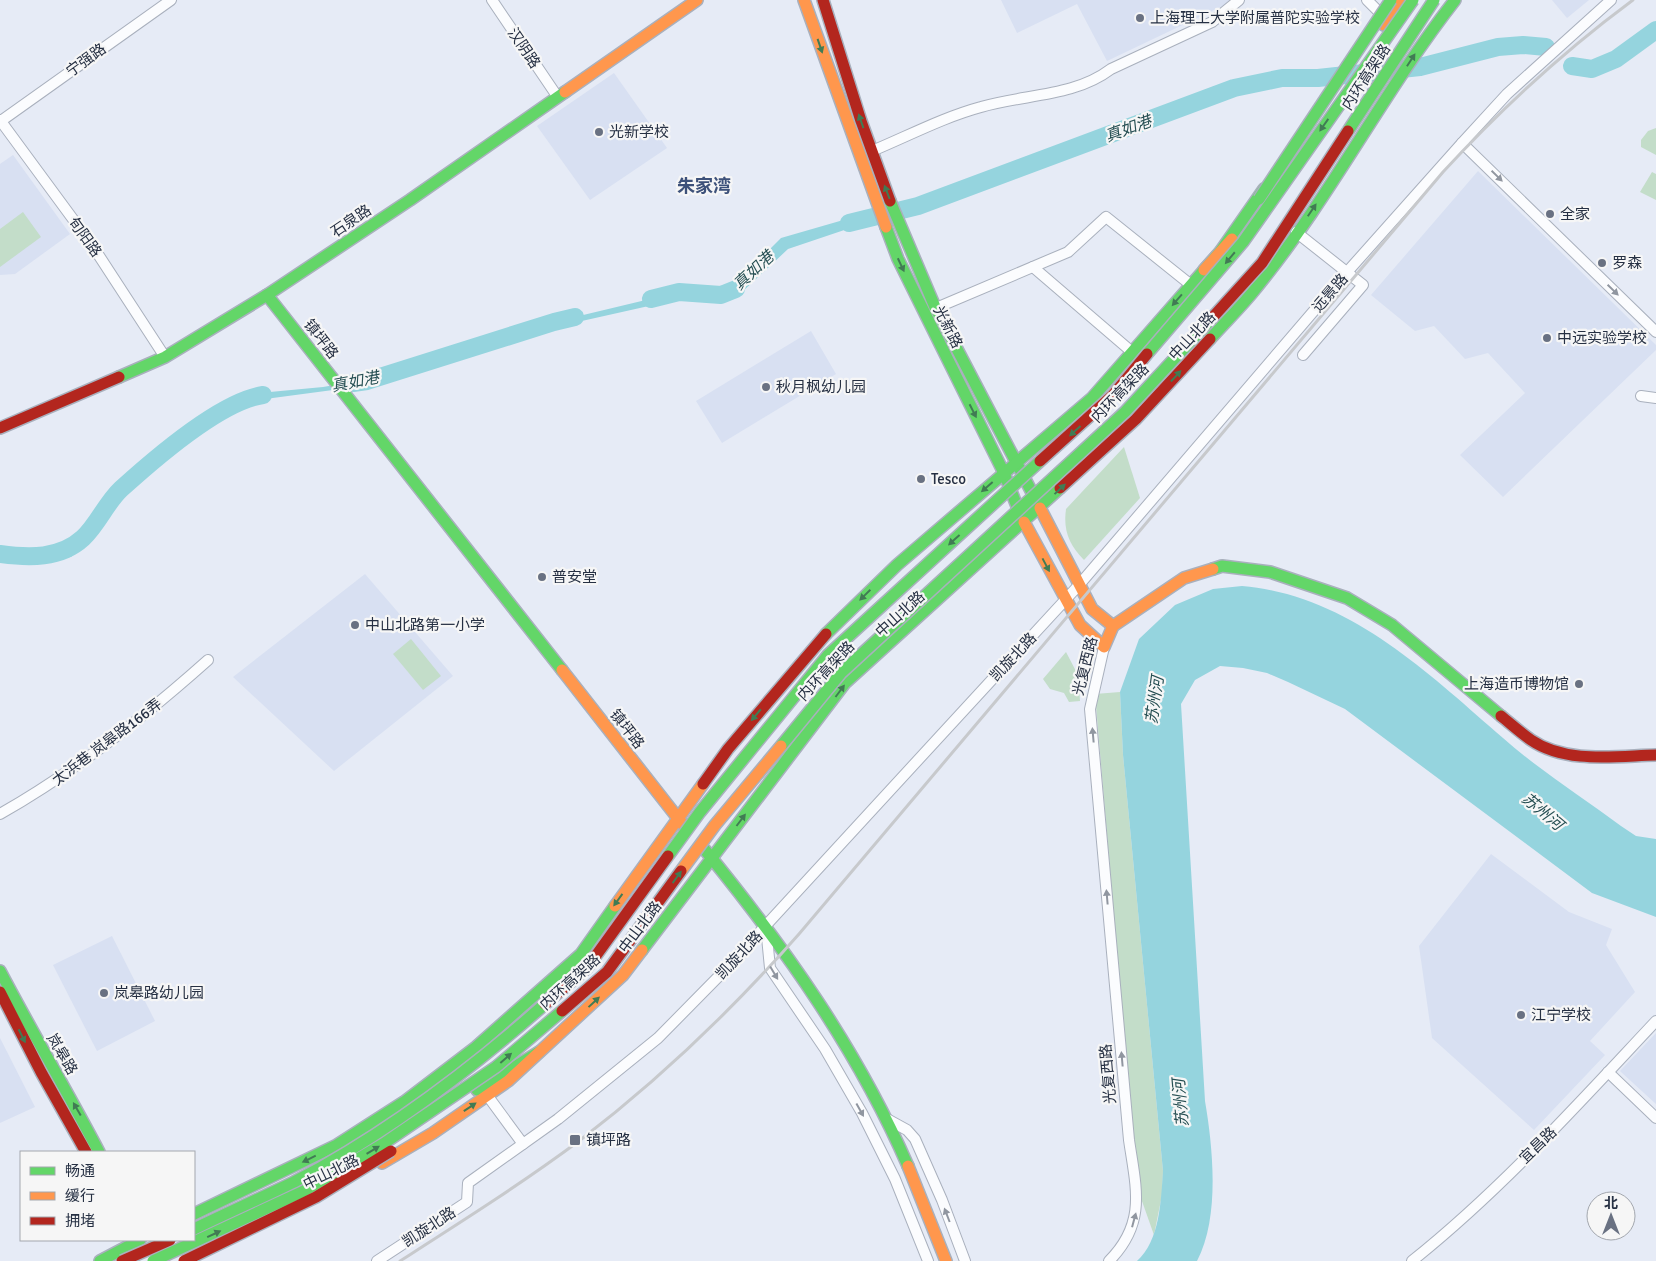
<svg xmlns="http://www.w3.org/2000/svg" width="1656" height="1261" viewBox="0 0 1656 1261" font-family="Signika,'Noto Sans SC',sans-serif">
	<rect width="100%" height="100%" fill="#e6ebf6"/>
	<g fill="#d8e0f2">
		<polygon points="1001,0 1235,0 1107,61 1077,4 1017,33"/>
		<polygon points="1552,0 1589,0 1567,18"/>
		<polygon points="614,73 667,148 590,200 537,126"/>
		<polygon points="13,155 70,234 15,274 0,275 0,164"/>
		<polygon points="1478,171 1656,345 1656,350 1503,497 1460,455 1525,393 1488,353 1465,359 1434,326 1415,331 1371,295"/>
		<polygon points="811,331 836,374 722,443 696,401"/>
		<polygon points="365,574 453,676 334,771 233,677"/>
		<polygon points="1491,854 1569,912 1612,929 1606,945 1635,992 1590,1041 1605,1055 1534,1130 1432,1038 1419,946"/>
		<polygon points="112,936 155,1021 97,1051 53,965"/>
		<polygon points="1656,1033 1656,1104 1620,1071"/>
		<polygon points="0,1038 35,1107 0,1123"/>
	</g>
	<g fill="#c3ddc9">
		<polygon points="1656,128 1656,155 1641,147 1641,140 1648,131"/>
		<polygon points="1652,172 1656,174 1656,200 1640,192"/>
		<polygon points="23,212 41,237 0,267 0,229"/>
		<path d="M1124,447l16,51 -56,62c-15,-15 -21,-30 -18,-51z"/>
		<polygon points="411,639 441,676 423,690 393,654"/>
		<polygon points="1066,652 1078,675 1080,701 1069,702 1064,693 1050,689 1043,679"/>
		<polygon points="1120,692 1123,755 1163,1171 1162,1195 1154,1235 1137,1187 1095,694"/>
	</g>
	<g fill="#95d4de">
		<polygon points="871,212 874,220 788,249 740,294 721,301 680,299 555,327 378,384 242,402 216,415 167,450 156,465 117,504 97,532 71,557 29,563 0,558 0,551 27,557 68,551 164,447 215,412 250,394 323,387 375,378 554,322 675,293 714,294 736,283 781,238"/>
		<path d="M1242,586c106,9 185,86 261,152 36,32 79,59 118,88l15,10 20,3v78l-64,-24 -247,-184 -57,-27 -21,-9 -24,-5 -23,-2 -25,14 -14,24 24,397c8,47 15,117 -8,160h-60c23,-20 24,-61 26,-90l-40,-416 -3,-63 19,-53 36,-34 38,-16z"/>
	</g>
	<g fill="none" stroke-linecap="round" stroke-linejoin="round">
		<g stroke="#95d4de" stroke-width="18">
			<polyline points="1572,66 1592,69 1616,59 1656,30"/>
			<polyline points="849,223 918,206 1234,88 1282,78 1318,78 1420,67 1498,47 1523,45 1546,47"/>
			<polyline points="651,299 679,292 721,295 736,289"/>
			<polyline points="353,383 367,381 554,322 575,317"/>
			<path d="M0,554c29,4 60,5 83,-16 15,-14 23,-35 38,-49 32,-29 100,-88 142,-94"/>
		</g>
		<g stroke="#a9b0bd" stroke-width="12">
			<g id="street">
				<polyline points="492,0 557,96"/>
				<polyline points="1367,0 1384,17"/>
				<polyline points="0,120 92,245 165,357"/>
				<polyline points="1,121 171,0"/>
				<polyline points="1462,143 1656,332"/>
				<path d="M872,151c36,-15 72,-34 109,-44 44,-13 93,-10 130,-38l101,-47 27,-22"/>
				<polyline points="1296,232 1363,285 1303,355"/>
				<polyline points="1033,267 1132,352"/>
				<polyline points="936,308 1068,252 1106,217 1191,285"/>
				<polyline points="1641,396 1656,398"/>
				<path d="M1104,647l-14,62 39,431c7,48 18,83 -20,121"/>
				<path d="M0,814c76,-43 143,-96 208,-154"/>
				<polyline points="766,927 770,968 825,1049 862,1113 895,1179 928,1261"/>
				<polyline points="1608,1072 1656,1118"/>
				<polyline points="487,1095 523,1144"/>
				<polyline points="887,1119 907,1130 915,1139 942,1200 965,1261"/>
				<polyline points="377,1261 467,1202 468,1183 558,1119 658,1038 723,972 1079,585 1348,271 1462,143 1507,94 1611,0"/>
				<path d="M1412,1261c89,-71 166,-157 244,-240"/>
			</g>
		</g>
		<g stroke="#a9b0bd" stroke-width="14">
			<g id="fast">
				<polyline points="890,201 935,307 1038,504"/>
				<polyline points="886,227 898,259 1004,473 1022,519"/>
				<polyline points="267,295 562,670"/>
				<path d="M1210,339c15,-17 32,-33 46,-51 74,-90 127,-196 199,-288"/>
				<polyline points="119,377 165,357 267,295 410,200 565,92"/>
				<polyline points="1213,569 1222,566 1270,572 1347,598 1392,625 1501,716"/>
				<polyline points="826,634 897,565 1092,398 1220,252 1264,189"/>
				<path d="M705,850c80,98 152,199 203,316"/>
				<polyline points="642,950 845,683 1060,488"/>
				<path d="M0,971c32,61 67,120 99,181"/>
				<polyline points="477,1090 539,1052"/>
				<polyline points="194,1214 337,1145 404,1102 476,1047 581,954 615,906"/>
				<polyline points="100,1261 140,1240"/>
			</g>
		</g>
		<g stroke="#a9b0bd" stroke-width="14">
			<g id="slow">
				<polyline points="804,0 886,227"/>
				<polyline points="1384,25 1402,0"/>
				<polyline points="565,92 697,0"/>
				<polyline points="1204,270 1232,239"/>
				<polyline points="1040,508 1092,609 1113,626"/>
				<polyline points="1024,522 1080,625 1104,647 1113,626 1184,578 1213,569"/>
				<polyline points="562,670 684,826"/>
				<polyline points="615,906 703,784"/>
				<polyline points="382,1163 433,1133 508,1081 623,975 642,950"/>
				<polyline points="908,1166 946,1261"/>
			</g>
		</g>
		<g stroke="#a9b0bd" stroke-width="14">
			<g id="jam">
				<polyline points="823,0 861,121 890,201"/>
				<polyline points="0,428 119,377"/>
				<polyline points="1060,488 1136,419 1210,339"/>
				<path d="M1501,716c10,8 20,17 30,24 35,24 85,16 125,15"/>
				<polyline points="703,784 728,749 826,634"/>
				<polyline points="0,992 41,1072 86,1152"/>
			</g>
		</g>
		<use href="#street" stroke="#fbfcfe" stroke-width="10"/>
		<use href="#fast" stroke="#63d668" stroke-width="11"/>
		<use href="#slow" stroke="#ff974d" stroke-width="11"/>
		<use href="#jam" stroke="#b3261e" stroke-width="11"/>
		<path stroke="#c7c9cc" stroke-width="3" d="M400,1261c61,-39 121,-77 179,-120 80,-61 153,-131 220,-207l644,-762c58,-63 121,-121 190,-172"/>
		<g stroke="#a9b0bd" stroke-width="14" stroke-linecap="butt">
			<g id="fast-bridge">
				<polyline points="1348,131 1434,0"/>
				<polyline points="1259,199 1391,0"/>
				<polyline points="1147,354 1243,242 1413,0"/>
				<polyline points="781,746 841,673 1125,412 1213,317"/>
				<polyline points="668,856 700,812 828,655 1040,461"/>
				<path d="M194,1229c33,-16 67,-31 100,-47 90,-47 175,-111 251,-178"/>
				<polyline points="153,1261 304,1191 383,1144 496,1067 562,1011"/>
			</g>
		</g>
		<g stroke="#a9b0bd" stroke-width="14" stroke-linecap="butt">
			<polyline id="slow-bridge" points="681,871 715,825 781,746"/>
		</g>
		<g stroke="#a9b0bd" stroke-width="14" stroke-linecap="butt">
			<g id="jam-bridge">
				<polyline points="1213,317 1262,263 1348,131"/>
				<polyline points="1040,461 1113,395 1147,354"/>
				<polyline points="545,1004 587,968 668,856"/>
				<polyline points="562,1011 607,972 681,871"/>
				<polyline points="122,1261 170,1240"/>
				<polyline points="184,1261 316,1197 391,1151"/>
			</g>
		</g>
		<use href="#fast-bridge" stroke="#63d668" stroke-width="11"/>
		<use href="#slow-bridge" stroke="#ff974d" stroke-width="11"/>
		<use href="#jam-bridge" stroke="#b3261e" stroke-width="11"/>
	</g>
	<defs><path id="oneway-solid" d="M-6-.8H1V-3.2L6.5 0L1 3.2V.8H-6Z" transform="scale(1.25)"/></defs>
	<g fill="#417b54">
		<use href="#oneway-solid" transform="translate(820 46) rotate(71)"/>
		<use href="#oneway-solid" transform="translate(1411 60) rotate(-57)"/>
		<use href="#oneway-solid" transform="translate(861 121) rotate(-109)"/>
		<use href="#oneway-solid" transform="translate(1324 125) rotate(125)"/>
		<use href="#oneway-solid" transform="translate(887 192) rotate(-111)"/>
		<use href="#oneway-solid" transform="translate(1312 210) rotate(-56)"/>
		<use href="#oneway-solid" transform="translate(1230 258) rotate(130)"/>
		<use href="#oneway-solid" transform="translate(901 265) rotate(65)"/>
		<use href="#oneway-solid" transform="translate(1177 300) rotate(131)"/>
		<use href="#oneway-solid" transform="translate(1176 376) rotate(-47)"/>
		<use href="#oneway-solid" transform="translate(973 411) rotate(63)"/>
		<use href="#oneway-solid" transform="translate(1075 431) rotate(138)"/>
		<use href="#oneway-solid" transform="translate(987 487) rotate(139)"/>
		<use href="#oneway-solid" transform="translate(1060 489) rotate(-43)"/>
		<use href="#oneway-solid" transform="translate(954 540) rotate(138)"/>
		<use href="#oneway-solid" transform="translate(1046 565) rotate(62)"/>
		<use href="#oneway-solid" transform="translate(865 595) rotate(136)"/>
		<use href="#oneway-solid" transform="translate(840 691) rotate(-53)"/>
		<use href="#oneway-solid" transform="translate(756 715) rotate(130)"/>
		<use href="#oneway-solid" transform="translate(741 820) rotate(-53)"/>
		<use href="#oneway-solid" transform="translate(677 877) rotate(-54)"/>
		<use href="#oneway-solid" transform="translate(618 900) rotate(126)"/>
		<use href="#oneway-solid" transform="translate(594 1002) rotate(-43)"/>
		<use href="#oneway-solid" transform="translate(22 1036) rotate(63)"/>
		<use href="#oneway-solid" transform="translate(506 1058) rotate(-41)"/>
		<use href="#oneway-solid" transform="translate(470 1107) rotate(-34)"/>
		<use href="#oneway-solid" transform="translate(77 1109) rotate(-120)"/>
		<use href="#oneway-solid" transform="translate(373 1150) rotate(-31)"/>
		<use href="#oneway-solid" transform="translate(309 1159) rotate(154)"/>
		<use href="#oneway-solid" transform="translate(214 1234) rotate(-25)"/>
	</g>
	<g fill="#9096a0">
		<use href="#oneway-solid" transform="translate(1497 176) rotate(44)"/>
		<use href="#oneway-solid" transform="translate(1613 290) rotate(44)"/>
		<use href="#oneway-solid" transform="translate(1093 735) rotate(-95)"/>
		<use href="#oneway-solid" transform="translate(1107 897) rotate(-95)"/>
		<use href="#oneway-solid" transform="translate(774 973) rotate(59)"/>
		<use href="#oneway-solid" transform="translate(1122 1059) rotate(-95)"/>
		<use href="#oneway-solid" transform="translate(860 1110) rotate(61)"/>
		<use href="#oneway-solid" transform="translate(947 1215) rotate(-111)"/>
		<use href="#oneway-solid" transform="translate(1134 1220) rotate(-75)"/>
	</g>
	<g fill="#697182" stroke="#f6f6f6" stroke-width="2">
		<circle cx="1140" cy="18" r="5"/>
		<circle cx="599" cy="132" r="5"/>
		<circle cx="1550" cy="214" r="5"/>
		<circle cx="1602" cy="263" r="5"/>
		<circle cx="1547" cy="338" r="5"/>
		<circle cx="766" cy="387" r="5"/>
		<circle cx="921" cy="479" r="5"/>
		<circle cx="542" cy="577" r="5"/>
		<circle cx="355" cy="625" r="5"/>
		<circle cx="1579" cy="684" r="5"/>
		<circle cx="104" cy="993" r="5"/>
		<circle cx="1521" cy="1015" r="5"/>
		<rect x="569" y="1134" width="12" height="12" rx="2.5"/>
	</g>
	<g text-anchor="middle" stroke-width="4.5" stroke-linejoin="round" paint-order="stroke">
		<g font-size="15" fill="#263043" stroke="#f6f6f6" text-anchor="start">
			<text x="1150" y="23">上海理工大学附属普陀实验学校</text>
			<text x="609" y="137">光新学校</text>
			<text x="1560" y="219">全家</text>
			<text x="1612" y="268">罗森</text>
			<text x="1557" y="343">中远实验学校</text>
			<text x="776" y="392">秋月枫幼儿园</text>
			<text x="931" y="484">Tesco</text>
			<text x="552" y="582">普安堂</text>
			<text x="365" y="630">中山北路第一小学</text>
			<text x="1569" y="689" text-anchor="end">上海造币博物馆</text>
			<text x="114" y="998">岚皋路幼儿园</text>
			<text x="1531" y="1020">江宁学校</text>
			<text x="586" y="1145">镇坪路</text>
		</g>
		<g font-size="15" fill="#263043" stroke="#f6f6f6">
			<text transform="translate(524 48) rotate(56)" y="5">汉阴路</text>
			<text transform="translate(86 60) rotate(-36)" y="5">宁强路</text>
			<text transform="translate(1366 77) rotate(-57)" y="5">内环高架路</text>
			<text transform="translate(351 221) rotate(-34)" y="5">石泉路</text>
			<text transform="translate(85 237) rotate(54)" y="5">旬阳路</text>
			<text transform="translate(1330 293) rotate(-49)" y="5">远景路</text>
			<text transform="translate(948 327) rotate(63)" y="5">光新路</text>
			<text transform="translate(1192 336) rotate(-47)" y="5">中山北路</text>
			<text transform="translate(321 339) rotate(52)" y="5">镇坪路</text>
			<text transform="translate(1120 393) rotate(-46)" y="5">内环高架路</text>
			<text transform="translate(900 614) rotate(-42)" y="5">中山北路</text>
			<text transform="translate(1013 657) rotate(-47)" y="5">凯旋北路</text>
			<text transform="translate(1085 666) rotate(-76)" y="5">光复西路</text>
			<text transform="translate(826 671) rotate(-47)" y="5">内环高架路</text>
			<text transform="translate(627 729) rotate(52)" y="5">镇坪路</text>
			<text transform="translate(107 742) rotate(-37)" y="5">太浜巷 岚皋路166弄</text>
			<text transform="translate(640 927) rotate(-53)" y="5">中山北路</text>
			<text transform="translate(739 955) rotate(-47)" y="5">凯旋北路</text>
			<text transform="translate(570 982) rotate(-42)" y="5">内环高架路</text>
			<text transform="translate(62 1054) rotate(59)" y="5">岚皋路</text>
			<text transform="translate(1108 1074) rotate(-95)" y="5">光复西路</text>
			<text transform="translate(1538 1145) rotate(-44)" y="5">宜昌路</text>
			<text transform="translate(331 1172) rotate(-26)" y="5">中山北路</text>
			<text transform="translate(429 1227) rotate(-33)" y="5">凯旋北路</text>
		</g>
		<g font-size="16" font-style="italic" fill="#264f53" stroke="#f6f6f6">
			<text transform="translate(1128 128) rotate(-20)" y="6">真如港</text>
			<text transform="translate(753 270) rotate(-43)" y="6">真如港</text>
			<text transform="translate(355 381) rotate(-11)" y="6">真如港</text>
			<text transform="translate(1154 700) rotate(-82)" y="6">苏州河</text>
			<text transform="translate(1543 811) rotate(40)" y="6">苏州河</text>
			<text transform="translate(1180 1103) rotate(-95)" y="6">苏州河</text>
		</g>
		<g font-size="18" font-weight="bold" fill="#3d517a" stroke="#f6f6f6">
			<text x="704" y="192">朱家湾</text>
		</g>
	</g>
	<rect x="20" y="1151" width="175" height="90" fill="#f6f6f6" stroke="#a3a7ae"/>
	<rect x="30" y="1167" width="25" height="8" fill="#63d668" stroke="#a3a7ae"/>
	<text x="65" y="1176" font-size="15" fill="#263043">畅通</text>
	<rect x="30" y="1192" width="25" height="8" fill="#ff974d" stroke="#a3a7ae"/>
	<text x="65" y="1201" font-size="15" fill="#263043">缓行</text>
	<rect x="30" y="1217" width="25" height="8" fill="#b3261e" stroke="#a3a7ae"/>
	<text x="65" y="1226" font-size="15" fill="#263043">拥堵</text>
	<g transform="translate(1611 1216)"><circle r="24" fill="#f6f6f6" stroke="#a3a7ae"/>
	<path d="M0-4L9 19L0 12L-9 19Z" fill="#697182"/>
	<text y="-8" font-size="14" font-weight="bold" text-anchor="middle" fill="#263043">北</text>
	</g>
</svg>
